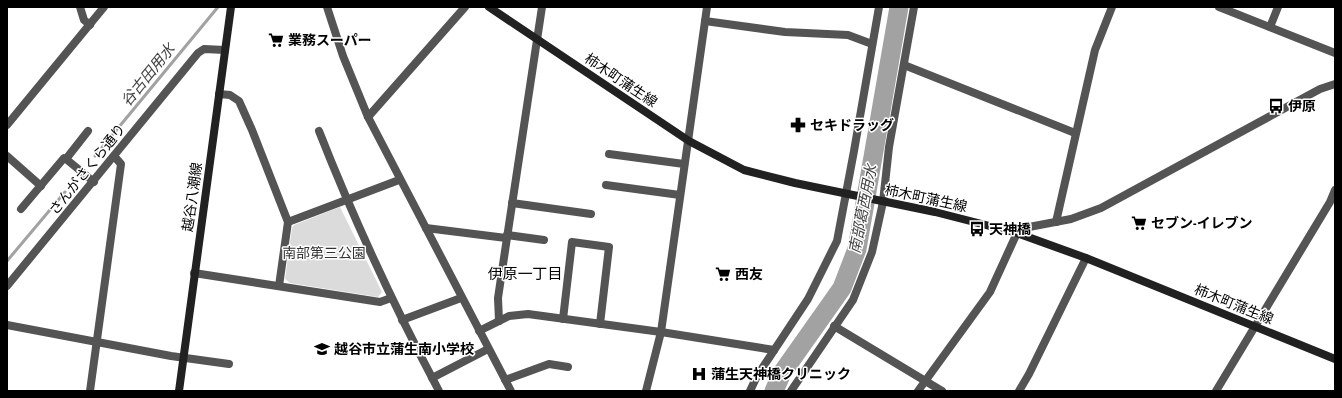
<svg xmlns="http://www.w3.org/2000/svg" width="1342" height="398" viewBox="0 0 1342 398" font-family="'Asap Condensed','Noto Sans JP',sans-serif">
	<rect width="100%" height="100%" fill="#fff"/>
	<polygon fill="#dbdbdb" points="340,207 382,292 378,297 290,283 285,279 292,228 294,225"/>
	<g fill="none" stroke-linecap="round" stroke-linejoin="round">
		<g stroke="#a2a2a2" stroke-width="3">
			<polyline points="95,156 218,7"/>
			<polyline points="7,261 65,192"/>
		</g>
		<polyline stroke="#a2a2a2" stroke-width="19" points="774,391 782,373 842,288 857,249 899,7"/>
		<g stroke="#545454" stroke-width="8">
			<polyline points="80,7 84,20 90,25"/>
			<polyline points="327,7 343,56 368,117 511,391"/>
			<polyline points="1219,7 1335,53"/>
			<polyline points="705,21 785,32 848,35 872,44"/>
			<polyline points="1270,27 1278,7"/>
			<polyline points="904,65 1075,133"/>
			<polyline points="219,94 230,95 239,101 252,130 288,222 279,286"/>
			<polyline points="368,117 465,7"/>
			<path d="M319,131c35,89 75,175 120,260"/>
			<polyline points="609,154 684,164"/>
			<polyline points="7,156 41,186"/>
			<polyline points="66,159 94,182"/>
			<polyline points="606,185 680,195"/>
			<polyline points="512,203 591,214"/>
			<polyline points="21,209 64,158 66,159 88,131"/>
			<polyline points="288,222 399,180"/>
			<polyline points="426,228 506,238"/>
			<polyline points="507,235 544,240"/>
			<polyline points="194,273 380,302 391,298"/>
			<polyline points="563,319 572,242 609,247 600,324"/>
			<polyline points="402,320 461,298"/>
			<polyline points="499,321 498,298 505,251 542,7"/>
			<polyline points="7,325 171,356 229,364"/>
			<polyline points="834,326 942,391"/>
			<polyline points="479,331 509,316 528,314 661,332 774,350"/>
			<polyline points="432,378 488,349"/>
			<polyline points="505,380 549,364 568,367"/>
			<polyline points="90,391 121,164 114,156"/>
			<polyline points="646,391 661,332 707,7"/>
			<polyline points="750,391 757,376 808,299 837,241 854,151 879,7"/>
			<polyline points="918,391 990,292 1017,233"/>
			<polyline points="1019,391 1029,374 1086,258"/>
			<polyline points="1216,391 1330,202 1335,190"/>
		</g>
		<g stroke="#545454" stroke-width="8">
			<polyline points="7,125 104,7"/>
			<polyline points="1056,222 1095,50 1112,7"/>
			<polyline points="1017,233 1029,227 1071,219 1101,208 1320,89 1335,84"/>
			<polyline points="7,286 198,53 204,49 225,50"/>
			<polyline points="791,391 853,300 872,252 883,202 889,147 914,7"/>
		</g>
		<g stroke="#212121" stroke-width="8">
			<polyline points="489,7 689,141 744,170 795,183 935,212 1017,233 1086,258 1335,359"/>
			<polyline points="179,391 231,7"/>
		</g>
	</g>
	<defs>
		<g id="supermarket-bare" transform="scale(1.2)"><path d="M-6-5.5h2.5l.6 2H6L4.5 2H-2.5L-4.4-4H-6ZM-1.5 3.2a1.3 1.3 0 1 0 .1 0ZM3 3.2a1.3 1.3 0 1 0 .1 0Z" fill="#000" stroke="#fff" stroke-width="2.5" paint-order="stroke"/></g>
		<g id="bus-bare" transform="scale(1.2)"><path d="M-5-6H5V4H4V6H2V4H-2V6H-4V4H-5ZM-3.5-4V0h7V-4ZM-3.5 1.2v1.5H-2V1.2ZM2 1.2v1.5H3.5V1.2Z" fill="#000" stroke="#fff" stroke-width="2.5" paint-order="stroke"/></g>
		<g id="pharmacy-bare" transform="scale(1.2)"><path d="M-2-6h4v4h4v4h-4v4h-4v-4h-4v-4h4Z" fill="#000" stroke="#fff" stroke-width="2.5" paint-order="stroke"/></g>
		<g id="school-bare" transform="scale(1.2)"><path d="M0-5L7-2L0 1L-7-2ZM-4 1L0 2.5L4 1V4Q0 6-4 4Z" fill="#000" stroke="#fff" stroke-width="2.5" paint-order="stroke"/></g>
		<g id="hospital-bare" transform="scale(1.2)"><path d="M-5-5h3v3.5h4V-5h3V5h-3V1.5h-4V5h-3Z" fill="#000" stroke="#fff" stroke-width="2.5" paint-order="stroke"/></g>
	</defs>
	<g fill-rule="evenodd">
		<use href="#supermarket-bare" x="276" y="40"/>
		<use href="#bus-bare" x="1276" y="106"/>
		<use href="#pharmacy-bare" x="798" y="125"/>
		<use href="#supermarket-bare" x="1139" y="223"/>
		<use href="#bus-bare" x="977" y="229"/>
		<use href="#supermarket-bare" x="723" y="274"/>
		<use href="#school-bare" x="322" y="349"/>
		<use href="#hospital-bare" x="699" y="374"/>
	</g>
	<g text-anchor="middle" stroke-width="3" stroke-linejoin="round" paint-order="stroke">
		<g font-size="14" font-weight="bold" fill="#000" stroke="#fff" text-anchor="start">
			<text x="288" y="45">業務スーパー</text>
			<text x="1288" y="111">伊原</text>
			<text x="810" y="130">セキドラッグ</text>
			<text x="1151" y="228">セブン-イレブン</text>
			<text x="989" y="234">天神橋</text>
			<text x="735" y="279">西友</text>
			<text x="334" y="354">越谷市立蒲生南小学校</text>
			<text x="711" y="379">蒲生天神橋クリニック</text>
		</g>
		<g font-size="14" fill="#000" stroke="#fff">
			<text transform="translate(621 80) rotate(34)" y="5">柿木町蒲生線</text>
			<text transform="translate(87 169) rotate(-51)" y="5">さんがさくら通り</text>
			<text transform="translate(192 197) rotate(-82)" y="5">越谷八潮線</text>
			<text transform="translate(926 198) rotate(12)" y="5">柿木町蒲生線</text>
			<text transform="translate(1234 304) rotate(22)" y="5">柿木町蒲生線</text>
		</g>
		<g font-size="14" fill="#323232" stroke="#fff">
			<text x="324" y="258">南部第三公園</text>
		</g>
		<g font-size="15" font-style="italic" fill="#434343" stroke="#fff">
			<text transform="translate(148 75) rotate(-51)" y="5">谷古田用水</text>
			<text transform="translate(863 209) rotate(-79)" y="5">南部葛西用水</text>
		</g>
		<g font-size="15" fill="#000" stroke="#fff">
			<text x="525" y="279">伊原一丁目</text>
		</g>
	</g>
	<rect width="1342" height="398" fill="none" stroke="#000000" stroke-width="16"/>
</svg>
